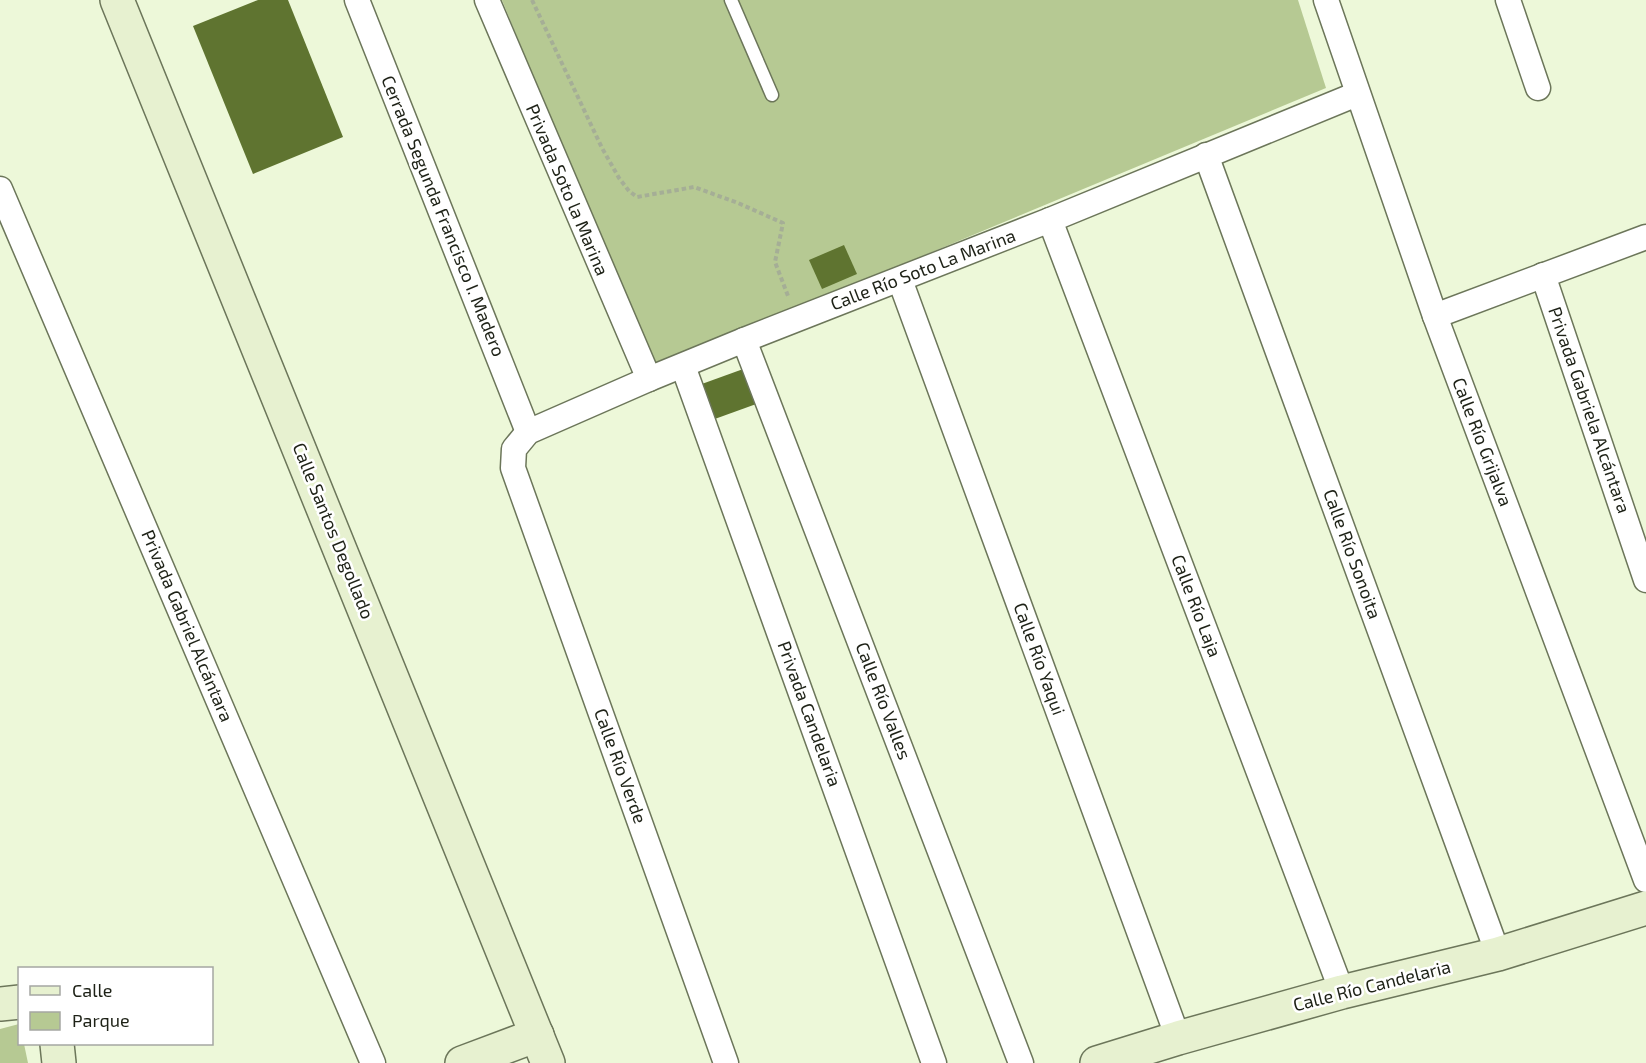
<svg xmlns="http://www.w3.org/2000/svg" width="1646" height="1063" viewBox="0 0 1646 1063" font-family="'Exo 2',sans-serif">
	<rect width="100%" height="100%" fill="#edf8d9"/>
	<g fill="#b6c993">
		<polygon points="502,0 1298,0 1326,88 651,369"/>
		<polygon points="19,1024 20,1044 24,1044 28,1063 0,1063 0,1029"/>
	</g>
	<g fill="#5f7430">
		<polygon points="258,0 288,0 343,137 253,174 193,26"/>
		<polygon points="844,245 857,274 822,289 809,260"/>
		<polygon points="746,368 759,403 712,420 699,385"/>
	</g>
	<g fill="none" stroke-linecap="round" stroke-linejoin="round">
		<g stroke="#6c765a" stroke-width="15">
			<polyline id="lane" points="731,0 772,95"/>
		</g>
		<g stroke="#6c765a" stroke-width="27">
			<g id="street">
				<polyline points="357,0 528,432"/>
				<polyline points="487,0 649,379"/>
				<polyline points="1326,0 1435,316 1646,880"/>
				<polyline points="1508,0 1538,88"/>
				<polyline points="1206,155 1498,954"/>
				<polyline points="0,189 373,1063"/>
				<polyline points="1050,220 1342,992"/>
				<polyline points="1543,275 1646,580"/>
				<polyline points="900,280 1178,1038"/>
				<polyline points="1435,316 1646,237"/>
				<polyline points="744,340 1021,1063"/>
				<polyline points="683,366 934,1063"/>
				<polyline points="726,1063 513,468 514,449 528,432 649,379 744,340 1050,220 1357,94"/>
			</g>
		</g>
		<g stroke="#6c765a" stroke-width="36">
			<g id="secondary">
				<polyline points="117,0 548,1063"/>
				<polyline points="0,1004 20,1002"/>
				<polyline points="57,1044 59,1063"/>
				<polyline points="462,1063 537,1035"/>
				<polyline points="1097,1063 1178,1038 1342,992 1498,954 1646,908"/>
			</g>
		</g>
		<polyline stroke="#a5ae96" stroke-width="4" stroke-dasharray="4.5 3" stroke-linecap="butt" points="532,0 602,148 619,178 629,191 637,197 694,187 738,203 783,223 775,262 788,296"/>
		<use href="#lane" stroke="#fff" stroke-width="12"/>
		<use href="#street" stroke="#fff" stroke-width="24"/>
		<use href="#secondary" stroke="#e7f1d0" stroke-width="33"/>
	</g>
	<g text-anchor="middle" stroke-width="5" stroke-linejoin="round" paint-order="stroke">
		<g font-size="18" fill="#1e2217" stroke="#fff">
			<text transform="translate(567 190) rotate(67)" y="6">Privada Soto la Marina</text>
			<text transform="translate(443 216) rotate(68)" y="6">Cerrada Segunda Francisco I. Madero</text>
			<text transform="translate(923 270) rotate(-21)" y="6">Calle Río Soto La Marina</text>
			<text transform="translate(1589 410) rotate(71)" y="6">Privada Gabriela Alcántara</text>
			<text transform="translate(1482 442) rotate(69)" y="6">Calle Río Grijalva</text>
			<text transform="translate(333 531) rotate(68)" y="6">Calle Santos Degollado</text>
			<text transform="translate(1352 554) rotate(70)" y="6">Calle Río Sonoita</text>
			<text transform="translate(1196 606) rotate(69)" y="6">Calle Río Laja</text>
			<text transform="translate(187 626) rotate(67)" y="6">Privada Gabriel Alcántara</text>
			<text transform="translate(1039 659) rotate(70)" y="6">Calle Río Yaqui</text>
			<text transform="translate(883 701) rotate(69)" y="6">Calle Río Valles</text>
			<text transform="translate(809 714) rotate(70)" y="6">Privada Candelaria</text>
			<text transform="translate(620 766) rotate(70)" y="6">Calle Río Verde</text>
			<text transform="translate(1372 986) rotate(-14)" y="6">Calle Río Candelaria</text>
		</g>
	</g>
	<rect x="18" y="967" width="195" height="78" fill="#ffffff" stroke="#a5a7a2" stroke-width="1.5"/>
	<rect x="30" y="986" width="30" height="9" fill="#e7f1d0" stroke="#a5a7a2" stroke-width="1.5"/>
	<text x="72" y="997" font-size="18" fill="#1e2217">Calle</text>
	<rect x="30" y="1012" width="30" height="18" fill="#b6c993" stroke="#a5a7a2" stroke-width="1.5"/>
	<text x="72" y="1027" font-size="18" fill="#1e2217">Parque</text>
</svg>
